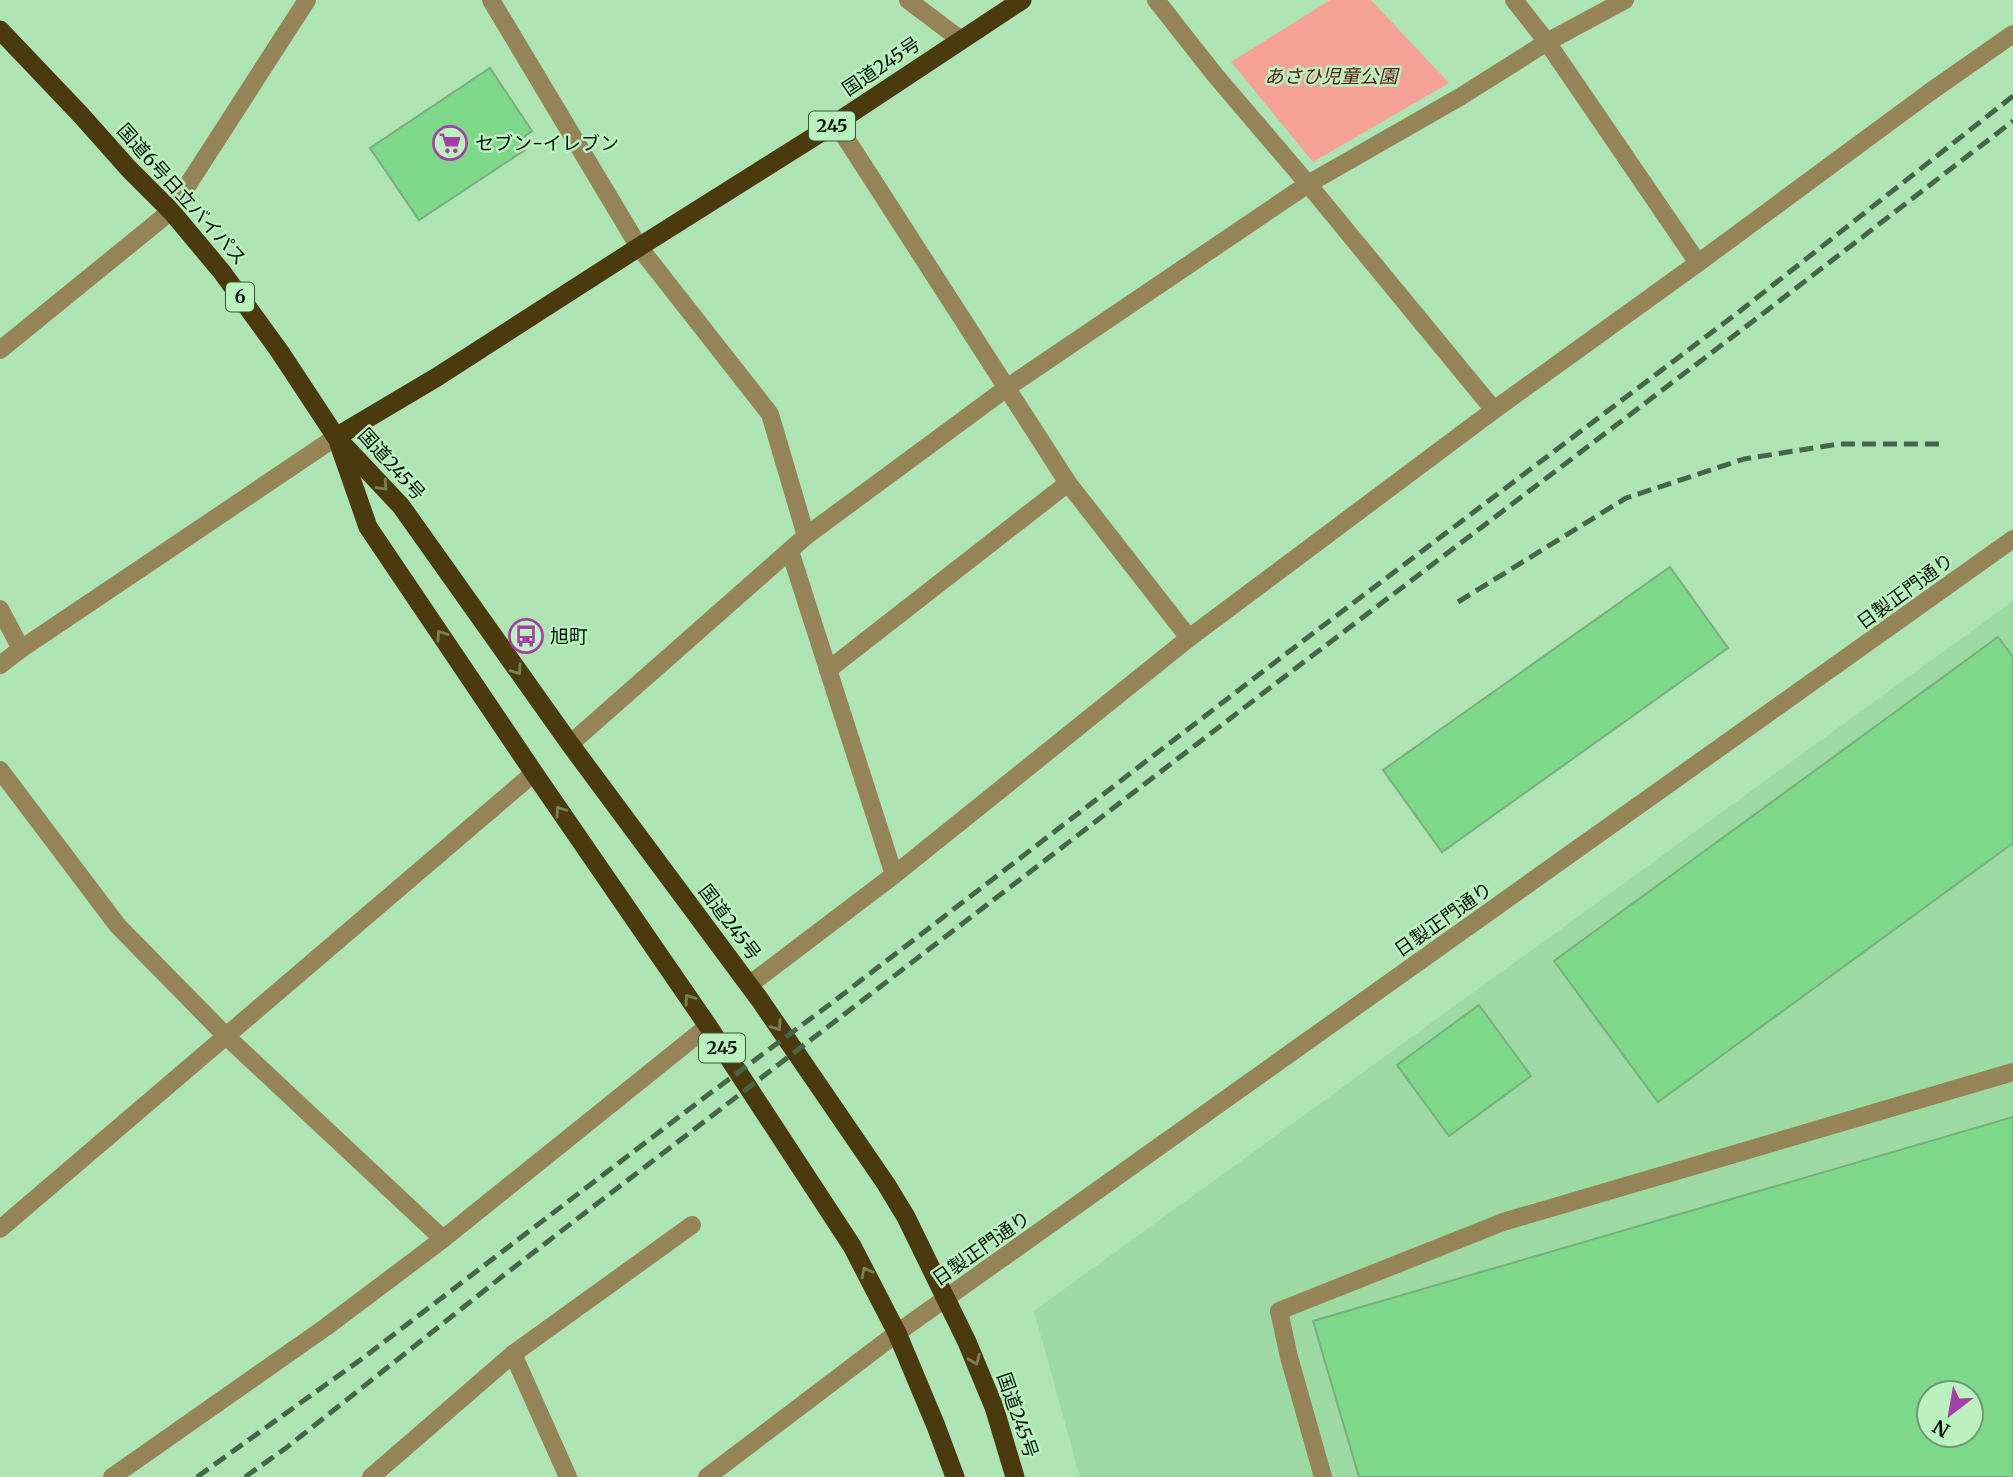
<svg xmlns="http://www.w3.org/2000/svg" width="2013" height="1477" viewBox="0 0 2013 1477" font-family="Merriweather,'Noto Sans JP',serif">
	<rect width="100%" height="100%" fill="#aee4b3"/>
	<path fill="#9cd9a3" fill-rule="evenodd" d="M2013,601v876h-933l-46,-166zM1929,1393h42v42h-42z"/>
	<polygon fill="#f6a196" points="1330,0 1371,0 1449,83 1313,162 1231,62"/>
	<g fill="#7dd889" stroke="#79ad7e" stroke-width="2" fill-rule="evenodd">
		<polygon points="490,68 532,131 521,139 525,150 419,220 370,148"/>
		<polygon points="1670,567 1728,648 1442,852 1383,770"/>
		<polygon points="1998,637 2013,657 2013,843 1658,1102 1554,961"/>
		<polygon points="1479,1005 1531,1076 1449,1136 1397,1065"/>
		<path d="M2013,1117v360h-654l-46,-156zM1929,1393h42v42h-42z"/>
	</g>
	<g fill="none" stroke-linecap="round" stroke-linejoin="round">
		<g stroke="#968459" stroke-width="18">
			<polyline points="513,1354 568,1477"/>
			<polyline points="371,1477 513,1354 692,1225"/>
			<polyline points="1323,1477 1289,1357 1279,1311 1503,1222 2013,1072"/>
		</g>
		<g stroke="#968459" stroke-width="18">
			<polyline points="491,0 639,247 770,414 806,536"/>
			<polyline points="908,0 961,40"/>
			<polyline points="1156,0 1215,75 1308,184 1494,410"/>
			<polyline points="1514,0 1547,42 1698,263"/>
			<polyline points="836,123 1068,483 1189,638"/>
			<polyline points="0,350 171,211 307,0"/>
			<polyline points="790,551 894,875"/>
			<polyline points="0,609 21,649"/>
			<polyline points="828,670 1068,483"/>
			<polyline points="570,744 806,536 1008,387 1308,184 1460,97 1547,42 1625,0"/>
			<polyline points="0,770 118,926 227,1037 443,1239"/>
			<polyline points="749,985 894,875 1189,638 1494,410 1698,263 1930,92 2013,34"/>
			<polyline points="0,1229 534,773"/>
			<polyline points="112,1477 326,1327 443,1239 708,1026"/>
		</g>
		<g stroke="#968459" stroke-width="18">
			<polyline points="0,665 21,649 336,437"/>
			<polyline points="707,1477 897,1333 2013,539"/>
		</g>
		<g stroke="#4b3a0e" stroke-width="19">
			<polyline points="0,30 80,114 129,169 171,211 222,272 280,352 336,437 401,506 570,744 760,1000 886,1184 906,1217 967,1342 994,1407 1015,1477"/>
			<polyline points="336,437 437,377 639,247 836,123 1022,0"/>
			<polyline points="339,444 368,527 534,773 708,1026 852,1246 897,1333 936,1426 955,1477"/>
		</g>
		<g stroke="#46664a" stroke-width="5" stroke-dasharray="14 7" stroke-linecap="butt">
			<polyline points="1458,602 1626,498 1744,459 1839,444 1939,444"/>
			<polyline points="197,1477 363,1358 705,1097 829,1005 1287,653 1740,311 2013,96"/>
			<polyline points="245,1477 286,1448 504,1275 1296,668 1752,322 2013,121"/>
		</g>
	</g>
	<defs><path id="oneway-chevron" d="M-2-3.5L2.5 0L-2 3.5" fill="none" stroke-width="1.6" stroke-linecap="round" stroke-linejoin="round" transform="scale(1.75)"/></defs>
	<g stroke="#778355">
		<use href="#oneway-chevron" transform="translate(383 486) rotate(47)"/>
		<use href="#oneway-chevron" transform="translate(441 635) rotate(-124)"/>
		<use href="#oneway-chevron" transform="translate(517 670) rotate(55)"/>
		<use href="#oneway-chevron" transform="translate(560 811) rotate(-125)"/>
		<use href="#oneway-chevron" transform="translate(689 999) rotate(-125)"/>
		<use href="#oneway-chevron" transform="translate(777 1026) rotate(56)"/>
		<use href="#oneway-chevron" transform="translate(866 1272) rotate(-117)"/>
		<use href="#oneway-chevron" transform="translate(975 1360) rotate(68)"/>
	</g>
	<defs>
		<g id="supermarket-ring" transform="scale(1.75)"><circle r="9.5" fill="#baf1bf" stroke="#a43fa5" stroke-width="1.5"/><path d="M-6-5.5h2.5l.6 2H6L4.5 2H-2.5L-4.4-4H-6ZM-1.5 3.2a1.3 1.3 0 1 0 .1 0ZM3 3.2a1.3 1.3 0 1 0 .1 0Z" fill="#a43fa5"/></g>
		<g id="bus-ring" transform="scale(1.75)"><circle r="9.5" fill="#baf1bf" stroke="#a43fa5" stroke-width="1.5"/><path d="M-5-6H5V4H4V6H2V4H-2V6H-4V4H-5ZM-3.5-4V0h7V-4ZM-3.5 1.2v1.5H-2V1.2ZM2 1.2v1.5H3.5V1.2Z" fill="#a43fa5"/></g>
	</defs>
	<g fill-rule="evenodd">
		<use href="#supermarket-ring" x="450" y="143"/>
		<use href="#bus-ring" x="526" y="636"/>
	</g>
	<g text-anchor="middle" stroke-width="5" stroke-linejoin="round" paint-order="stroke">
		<g fill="#baf1bf" stroke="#38563c" stroke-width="2">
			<rect x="809" y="111.5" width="46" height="29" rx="5"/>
			<rect x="226" y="282.5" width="28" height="29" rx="5"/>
			<rect x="699" y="1033.5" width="46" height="29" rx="5"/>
		</g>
		<g font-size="18" font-weight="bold" fill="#011304">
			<text x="832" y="132">245</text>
			<text x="240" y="303">6</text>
			<text x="722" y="1054">245</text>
		</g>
		<g font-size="19" fill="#011304" stroke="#baf1bf">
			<text transform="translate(881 66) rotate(-34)" y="7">国道245号</text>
			<text transform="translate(182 194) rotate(48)" y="7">国道6号日立バイパス</text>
			<text transform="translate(392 464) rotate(48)" y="7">国道245号</text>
			<text transform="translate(1905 591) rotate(-36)" y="7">日製正門通り</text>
			<text transform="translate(1443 919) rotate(-35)" y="7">日製正門通り</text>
			<text transform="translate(730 922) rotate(53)" y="7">国道245号</text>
			<text transform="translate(981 1248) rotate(-35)" y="7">日製正門通り</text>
			<text transform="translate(1018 1415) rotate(71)" y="7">国道245号</text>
		</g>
		<g font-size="19" font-style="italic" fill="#5e1714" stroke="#baf1bf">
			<text x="1331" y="83">あさひ児童公園</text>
		</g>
		<g font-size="19" fill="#011304" stroke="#baf1bf" text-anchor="start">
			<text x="475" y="150">セブン-イレブン</text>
			<text x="550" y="643">旭町</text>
		</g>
	</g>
	<g transform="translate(1950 1414) rotate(211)"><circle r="33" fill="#baf1bf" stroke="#709874" stroke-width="2"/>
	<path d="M0-5L12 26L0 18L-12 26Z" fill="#a43fa5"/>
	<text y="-10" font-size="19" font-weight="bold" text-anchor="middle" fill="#011304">N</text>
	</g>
</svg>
